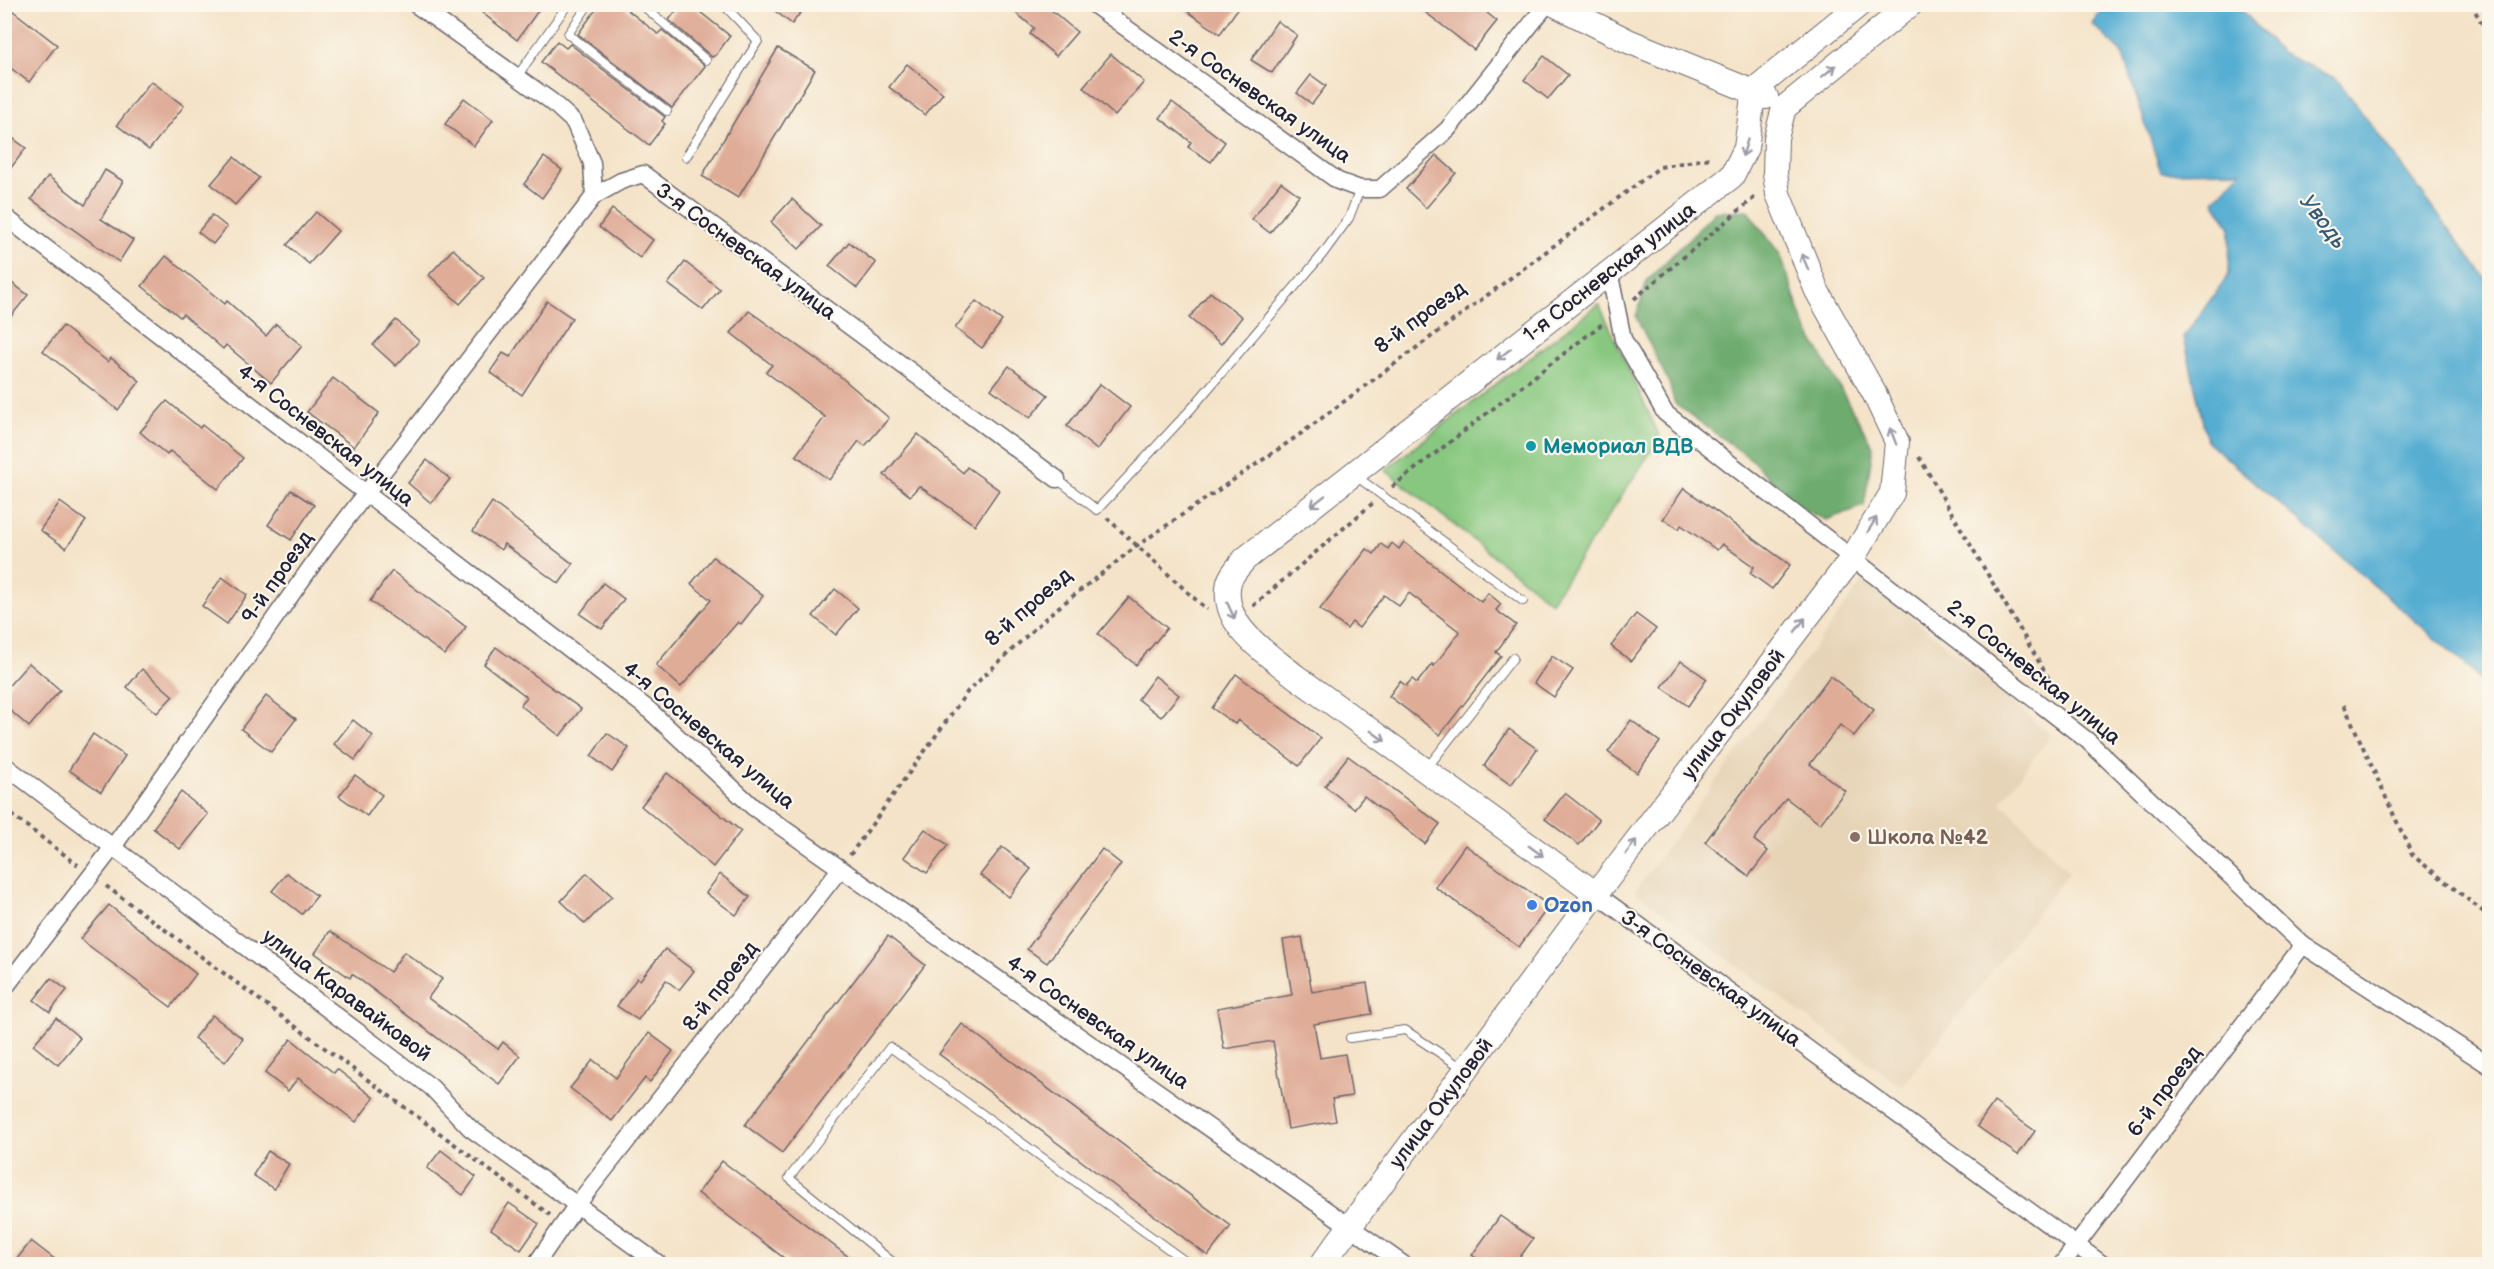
<svg xmlns="http://www.w3.org/2000/svg" width="2494" height="1269" viewBox="0 0 2494 1269" font-family="'Balsamiq Sans',sans-serif">
	<rect width="100%" height="100%" fill="#fbf7ec"/>
	<filter id="ink" filterUnits="userSpaceOnUse"><feTurbulence type="fractalNoise" baseFrequency=".0167" numOctaves="2"/><feDisplacementMap in="SourceGraphic" scale="12" xChannelSelector="R" yChannelSelector="G"/><feConvolveMatrix kernelMatrix="1 2 1 2 8 2 1 2 1" color-interpolation-filters="sRGB"/></filter>
	<filter id="wash" filterUnits="userSpaceOnUse"><feTurbulence type="fractalNoise" baseFrequency=".008" numOctaves="4" result="noise"/><feDisplacementMap in="SourceGraphic" scale="24" xChannelSelector="R" yChannelSelector="G"/><feGaussianBlur stdDeviation="1.35" result="paint"/><feColorMatrix in="noise" values="0 0 0 0 0 0 0 0 0 0 0 0 0 0 0 0 0 1.4 0 .05"/><feComposite in="paint" operator="in"/></filter>
	<g filter="url(#wash)">
		<rect width="100%" height="100%" fill="#f4e3c8"/>
		<polygon fill="#e7d4b7" points="1866,577 2051,735 2001,802 2069,872 1902,1087 1635,891"/>
		<polygon fill="#87c77f" stroke="#54745d" stroke-width="1.5" points="1599,304 1660,438 1551,602 1385,470"/>
		<polygon fill="#6dac6e" stroke="#486754" stroke-width="1.5" points="1747,210 1780,254 1804,324 1873,447 1864,506 1826,520 1795,506 1751,459 1675,404 1669,383 1636,317 1647,281 1715,212"/>
		<polygon fill="#55add2" stroke="#3c6886" stroke-width="1.5" points="2104,5 2228,5 2243,11 2281,53 2337,79 2489,283 2489,691 2471,669 2207,441 2184,337 2229,274 2230,227 2214,200 2241,171 2161,172 2122,52 2092,24 2104,8"/>
		<g id="blocks">
			<g fill="#dfac97">
				<polygon points="4,4 57,45 29,82 4,63"/>
				<polygon points="471,4 543,4 517,40"/>
				<polygon points="600,4 620,4 658,34 662,30 705,66 672,108 578,34"/>
				<polygon points="681,4 690,4 730,36 716,55 712,57 669,20"/>
				<polygon points="766,4 807,4 792,24"/>
				<polygon points="1005,4 1044,4 1077,32 1056,56 1030,34 1034,28"/>
				<polygon points="1177,4 1241,4 1220,34"/>
				<polygon points="1415,4 1476,4 1497,21 1474,50"/>
				<polygon points="1277,21 1297,35 1272,73 1251,60"/>
				<polygon points="557,41 566,48 570,44 665,117 662,121 665,124 649,145 541,62"/>
				<polygon points="778,48 815,70 738,198 702,176"/>
				<polygon points="1111,54 1144,82 1115,116 1083,87"/>
				<polygon points="1544,56 1568,75 1548,99 1524,80"/>
				<polygon points="907,64 943,93 925,115 889,87"/>
				<polygon points="1311,75 1326,86 1312,104 1297,93"/>
				<polygon points="151,81 184,106 149,150 117,125"/>
				<polygon points="464,98 493,120 474,146 445,124"/>
				<polygon points="1172,102 1225,142 1211,162 1188,147 1191,142 1160,118"/>
				<polygon points="4,132 26,148 4,177"/>
				<polygon points="1436,155 1456,173 1426,208 1406,189"/>
				<polygon points="234,157 259,178 235,205 211,184"/>
				<polygon points="544,157 562,170 542,198 524,184"/>
				<polygon points="105,170 123,181 101,219 133,240 119,262 31,199 48,176 85,205"/>
				<polygon points="1281,182 1299,195 1270,233 1252,219"/>
				<polygon points="792,199 821,226 799,249 771,222"/>
				<polygon points="612,209 653,240 640,258 599,227"/>
				<polygon points="316,212 338,231 309,264 287,245"/>
				<polygon points="212,215 227,227 213,244 198,232"/>
				<polygon points="849,242 876,263 857,288 829,266"/>
				<polygon points="453,249 484,278 460,304 429,275"/>
				<polygon points="166,256 225,304 227,301 266,336 276,324 302,346 271,383 226,345 223,349 183,314 180,317 142,286"/>
				<polygon points="685,262 720,289 703,310 668,284"/>
				<polygon points="4,277 28,295 4,325"/>
				<polygon points="1210,292 1242,317 1221,344 1189,318"/>
				<polygon points="547,301 572,318 522,395 490,372 503,353 510,357"/>
				<polygon points="976,301 1002,321 982,348 955,328"/>
				<polygon points="749,311 841,377 889,418 865,446 859,441 829,480 796,455 825,417 766,372 772,365 731,333"/>
				<polygon points="396,320 419,341 396,366 373,345"/>
				<polygon points="63,326 108,362 111,358 140,381 118,410 43,351"/>
				<polygon points="1009,366 1048,395 1030,418 991,389"/>
				<polygon points="333,378 379,413 354,447 307,412"/>
				<polygon points="1100,384 1130,407 1097,450 1067,426"/>
				<polygon points="167,401 200,428 202,425 243,458 218,489 170,451 167,455 140,432"/>
				<polygon points="918,434 963,473 967,467 999,490 975,525 919,486 910,496 884,475"/>
				<polygon points="427,460 450,479 431,503 408,483"/>
				<polygon points="1684,488 1790,565 1772,589 1750,573 1754,567 1722,544 1717,550 1681,525 1679,529 1663,519"/>
				<polygon points="291,490 314,505 291,540 268,525"/>
				<polygon points="60,502 86,521 66,548 40,530"/>
				<polygon points="492,502 573,564 559,584 504,544 501,550 473,531"/>
				<polygon points="1404,542 1481,602 1488,593 1501,604 1496,610 1516,625 1496,652 1501,656 1440,735 1389,696 1400,681 1406,686 1412,679 1417,683 1432,664 1434,666 1460,632 1409,593 1399,606 1384,595 1359,628 1352,622 1347,629 1320,609 1367,549 1374,554 1381,544 1388,549 1392,543 1399,549"/>
				<polygon points="713,557 763,596 741,624 738,622 681,687 656,665 711,600 691,584"/>
				<polygon points="392,571 466,627 445,655 370,601"/>
				<polygon points="222,577 247,595 227,624 202,606"/>
				<polygon points="603,583 624,599 602,629 580,614"/>
				<polygon points="835,589 858,608 836,635 813,616"/>
				<polygon points="1129,597 1167,628 1136,665 1098,634"/>
				<polygon points="1636,614 1656,629 1631,661 1611,646"/>
				<polygon points="496,647 581,709 560,736 520,705 527,697 484,664"/>
				<polygon points="1552,656 1573,670 1554,697 1534,683"/>
				<polygon points="1681,661 1707,679 1688,706 1662,687"/>
				<polygon points="29,663 60,690 29,727 4,705 4,691"/>
				<polygon points="142,669 173,696 157,713 127,687"/>
				<polygon points="1236,674 1321,738 1299,766 1238,720 1235,724 1212,708"/>
				<polygon points="1155,676 1179,695 1161,717 1138,699"/>
				<polygon points="1830,676 1874,710 1854,736 1840,725 1810,764 1845,791 1820,824 1786,798 1754,840 1768,851 1749,876 1705,842"/>
				<polygon points="266,696 296,719 271,752 241,729"/>
				<polygon points="353,720 373,736 355,760 334,744"/>
				<polygon points="1631,720 1660,742 1637,773 1608,752"/>
				<polygon points="1509,729 1537,749 1511,785 1484,766"/>
				<polygon points="607,733 629,748 612,772 591,756"/>
				<polygon points="93,734 125,756 101,792 69,770"/>
				<polygon points="1348,756 1440,824 1425,844 1364,796 1354,809 1325,786"/>
				<polygon points="667,773 741,831 713,867 641,806"/>
				<polygon points="355,775 382,795 367,816 339,796"/>
				<polygon points="181,792 208,814 180,849 153,828"/>
				<polygon points="1565,793 1599,820 1579,845 1545,819"/>
				<polygon points="925,829 948,845 927,873 904,857"/>
				<polygon points="1465,845 1549,906 1519,947 1435,887"/>
				<polygon points="1002,847 1031,869 1009,897 980,875"/>
				<polygon points="1102,849 1121,864 1047,963 1027,949"/>
				<polygon points="287,873 317,896 302,914 272,891"/>
				<polygon points="587,873 612,896 585,924 561,901"/>
				<polygon points="720,874 750,897 736,915 706,893"/>
				<polygon points="109,905 196,974 171,1007 80,939"/>
				<polygon points="330,931 390,972 404,952 442,979 428,998 498,1049 503,1042 520,1056 499,1084 352,974 350,978 315,953"/>
				<polygon points="888,936 925,965 782,1153 745,1125"/>
				<polygon points="1302,937 1312,992 1367,983 1372,1014 1314,1024 1320,1058 1345,1054 1352,1096 1332,1099 1336,1121 1288,1129 1273,1041 1224,1049 1217,1008 1292,995 1283,940"/>
				<polygon points="665,949 694,971 679,990 666,980 638,1020 617,1006 637,978 640,980"/>
				<polygon points="51,978 67,990 50,1012 34,1000"/>
				<polygon points="212,1015 243,1039 225,1062 194,1038"/>
				<polygon points="56,1018 80,1038 58,1065 33,1045"/>
				<polygon points="962,1024 1231,1226 1208,1256 939,1054"/>
				<polygon points="649,1033 673,1051 650,1082 645,1078 612,1121 570,1088 593,1060 616,1078"/>
				<polygon points="291,1039 334,1073 337,1069 374,1098 356,1122 298,1078 288,1091 265,1073"/>
				<polygon points="1994,1102 2035,1131 2018,1155 1977,1126"/>
				<polygon points="441,1150 476,1177 463,1195 427,1168"/>
				<polygon points="268,1151 289,1164 274,1189 253,1175"/>
				<polygon points="722,1161 858,1264 792,1264 698,1193"/>
				<polygon points="509,1203 539,1224 521,1250 491,1229"/>
				<polygon points="1500,1216 1533,1239 1515,1264 1484,1264 1472,1255"/>
				<polygon points="31,1241 61,1264 13,1264"/>
			</g>
		</g>
	</g>
	<g filter="url(#ink)">
		<use href="#blocks" fill-opacity="0" stroke="#6c666c" stroke-width="1.5"/>
		<g fill="none" stroke-linecap="round" stroke-linejoin="round">
			<g stroke="#6c666c" stroke-width="10">
				<g id="lane">
					<polyline points="589,4 568,34 667,111"/>
					<polyline points="641,4 706,60"/>
					<polyline points="516,78 568,4"/>
					<polyline points="686,157 758,41 723,4"/>
					<polyline points="1356,476 1523,601"/>
					<polyline points="1057,479 1097,510 1191,409 1322,255 1349,218 1360,189"/>
					<polyline points="1427,768 1513,658"/>
					<polyline points="1350,1038 1405,1030 1464,1069"/>
					<polyline points="895,1264 789,1178 890,1047 1189,1264"/>
				</g>
			</g>
			<g stroke="#6c666c" stroke-width="19">
				<g id="street">
					<polyline points="415,4 551,101 574,122 592,163 594,196 621,181 643,174 1057,479"/>
					<polyline points="1093,4 1338,181 1360,189 1380,189 1448,129 1547,4"/>
					<polyline points="4,216 648,709 753,807 1403,1264"/>
					<polyline points="1609,271 1623,339 1665,413 2088,741 2303,945 2490,1066"/>
					<polyline points="4,765 431,1087 470,1128 659,1264"/>
					<polyline points="1596,894 2102,1264"/>
					<polyline points="4,989 113,847 325,547 594,196"/>
					<polyline points="536,1264 576,1206 840,869"/>
					<polyline points="2062,1264 2303,945"/>
				</g>
			</g>
			<g stroke="#6c666c" stroke-width="26">
				<g id="secondary">
					<polyline points="1554,4 1628,41 1766,97"/>
					<polyline points="1754,90 1860,4"/>
					<polyline points="1784,108 1911,4"/>
					<path d="M1596,894l-301,-218c-28,-23 -76,-51 -66,-94 2,-8 11,-17 16,-23l487,-383 14,-28 8,-58"/>
					<polyline points="1322,1264 1596,894 1853,557 1892,493 1897,442 1874,393 1817,291 1778,194 1775,173 1776,138 1784,108"/>
				</g>
			</g>
			<g stroke="#6c666c" stroke-width="4" stroke-dasharray="4.5 4.5" stroke-linecap="butt">
				<polyline points="2471,4 2490,38"/>
				<polyline points="1634,299 1755,197"/>
				<polyline points="1919,457 2056,691"/>
				<polyline points="1392,487 1602,324"/>
				<polyline points="1107,518 1207,610"/>
				<polyline points="1253,606 1373,503"/>
				<polyline points="2344,705 2412,855 2490,917"/>
				<polyline points="4,809 78,865"/>
				<polyline points="850,855 968,691 1050,614 1138,545 1299,435 1660,167 1710,158"/>
				<polyline points="106,886 550,1215"/>
			</g>
			<use href="#lane" stroke="#fff" stroke-width="8"/>
			<use href="#street" stroke="#fff" stroke-width="16"/>
			<use href="#secondary" stroke="#fff" stroke-width="24"/>
		</g>
		<defs><path id="oneway-shaft" d="M-6 0H5M1.5-3L5.5 0L1.5 3" fill="none" stroke-width="1.6" stroke-linecap="round" stroke-linejoin="round" transform="scale(1.5)"/></defs>
		<g stroke="#9c9ca7">
			<use href="#oneway-shaft" transform="translate(1829 71) rotate(-39)"/>
			<use href="#oneway-shaft" transform="translate(1745 148) rotate(107)"/>
			<use href="#oneway-shaft" transform="translate(1805 262) rotate(-113)"/>
			<use href="#oneway-shaft" transform="translate(1504 354) rotate(142)"/>
			<use href="#oneway-shaft" transform="translate(1893 436) rotate(-111)"/>
			<use href="#oneway-shaft" transform="translate(1318 501) rotate(142)"/>
			<use href="#oneway-shaft" transform="translate(1872 525) rotate(-59)"/>
			<use href="#oneway-shaft" transform="translate(1231 611) rotate(65)"/>
			<use href="#oneway-shaft" transform="translate(1800 625) rotate(-53)"/>
			<use href="#oneway-shaft" transform="translate(1378 736) rotate(36)"/>
			<use href="#oneway-shaft" transform="translate(1631 847) rotate(-53)"/>
			<use href="#oneway-shaft" transform="translate(1536 851) rotate(36)"/>
		</g>
	</g>
	<circle fill="#0f9aa8" stroke="#fbf7ec" stroke-width="2" cx="1531" cy="446" r="6"/>
	<circle fill="#8d6e63" stroke="#fbf7ec" stroke-width="2" cx="1855" cy="837" r="6"/>
	<circle fill="#3f7fe0" stroke="#fbf7ec" stroke-width="2" cx="1532" cy="905" r="6"/>
	<g text-anchor="middle" stroke-width="4.5" stroke-linejoin="round" paint-order="stroke">
		<g font-size="21" fill="#22223b" stroke="#fbf7ec">
			<text transform="translate(1260 96) rotate(35)" y="7">2-я Сосневская улица</text>
			<text transform="translate(746 251) rotate(36)" y="7">3-я Сосневская улица</text>
			<text transform="translate(1609 272) rotate(-38)" y="7">1-я Сосневская улица</text>
			<text transform="translate(1420 317) rotate(-36)" y="7">8-й проезд</text>
			<text transform="translate(326 435) rotate(38)" y="7">4-я Сосневская улица</text>
			<text transform="translate(277 577) rotate(-55)" y="7">9-й проезд</text>
			<text transform="translate(1028 607) rotate(-41)" y="7">8-й проезд</text>
			<text transform="translate(2034 672) rotate(39)" y="7">2-я Сосневская улица</text>
			<text transform="translate(1733 714) rotate(-53)" y="7">улица Окуловой</text>
			<text transform="translate(709 735) rotate(40)" y="7">4-я Сосневская улица</text>
			<text transform="translate(1711 978) rotate(36)" y="7">3-я Сосневская улица</text>
			<text transform="translate(720 986) rotate(-52)" y="7">8-й проезд</text>
			<text transform="translate(347 995) rotate(37)" y="7">улица Каравайковой</text>
			<text transform="translate(1098 1022) rotate(35)" y="7">4-я Сосневская улица</text>
			<text transform="translate(2164 1091) rotate(-53)" y="7">6-й проезд</text>
			<text transform="translate(1441 1103) rotate(-53)" y="7">улица Окуловой</text>
		</g>
		<g font-size="21" font-weight="bold" fill="#0d838f" stroke="#fbf7ec" text-anchor="start">
			<text x="1543" y="453">Мемориал ВДВ</text>
		</g>
		<g font-size="21" font-weight="bold" fill="#785e54" stroke="#fbf7ec" text-anchor="start">
			<text x="1867" y="844">Школа №42</text>
		</g>
		<g font-size="21" font-weight="bold" fill="#366cbe" stroke="#fbf7ec" text-anchor="start">
			<text x="1544" y="912">Ozon</text>
		</g>
		<g font-size="22" font-style="italic" fill="#365a77" stroke="#fbf7ec">
			<text transform="translate(2324 221) rotate(53)" y="8">Уводь</text>
		</g>
	</g>
	<rect width="2494" height="1269" fill="none" stroke="#fbf7ec" stroke-width="24"/>
</svg>
